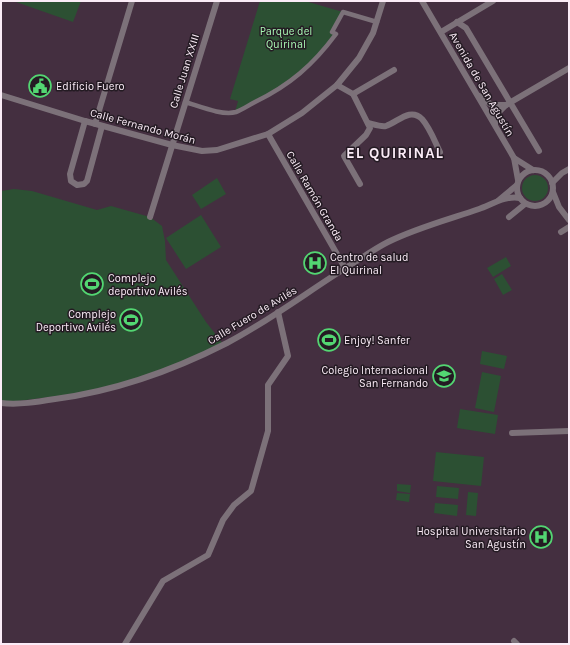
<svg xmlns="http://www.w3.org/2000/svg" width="570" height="645" viewBox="0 0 570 645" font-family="Karla,sans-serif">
	<rect width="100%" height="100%" fill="#442f40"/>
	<g fill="#2c5033">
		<polygon points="17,1 81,1 73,22 16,2"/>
		<polygon points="260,1 305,1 343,12 332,32 336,34 321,54 289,82 235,112 238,101 230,99"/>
		<circle cx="535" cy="188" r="13"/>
		<polygon points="217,178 226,194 201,209 192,195"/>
		<polygon points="14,189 32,191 97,210 111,206 150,217 162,226 165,241 166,260 206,322 224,345 188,362 108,390 1,403 1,191"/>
		<polygon points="201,215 221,247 186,269 166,238"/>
		<polygon points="506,257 511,266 493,277 487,268"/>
		<polygon points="502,274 512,290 503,295 494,279"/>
		<polygon points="482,351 507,356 504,369 480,364"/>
		<polygon points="482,372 501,376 494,412 475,408"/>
		<polygon points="460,409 498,415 495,434 457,428"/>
		<polygon points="436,452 484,457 481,486 433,481"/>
		<polygon points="397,484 411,485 410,493 397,491"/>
		<polygon points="437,486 459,488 458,499 436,497"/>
		<polygon points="468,492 478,493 476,516 466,515"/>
		<polygon points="397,493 410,494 409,502 396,500"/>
		<polygon points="435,503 458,505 457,516 434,513"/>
	</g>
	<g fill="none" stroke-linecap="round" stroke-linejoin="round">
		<path stroke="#7c7179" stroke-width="4.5" d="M185,102c14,4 37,14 51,10 6,-2 13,-7 19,-10 35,-17 58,-37 81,-68l-4,-2 11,-20 34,10"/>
		<g stroke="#7c7179" stroke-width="6">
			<polyline points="422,1 514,158 518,180"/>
			<polyline points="457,22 466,28 539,151"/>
			<polyline points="441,32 493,1"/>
			<polyline points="337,85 353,94 394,70"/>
			<polyline points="353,94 370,128 366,135 344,156 360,184"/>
			<polyline points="1,95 85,121 172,145 202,151 217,150 268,134 302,113 337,85 359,58 373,33 383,1"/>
			<polyline points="479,96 492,105 506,105"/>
			<polyline points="85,121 70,174 71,181 77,185 84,184 87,181 102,126"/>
			<path d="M368,123c5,1 12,4 18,3 12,-4 24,-19 36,-7 8,9 13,23 18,33"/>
			<polyline points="95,124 132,1"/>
			<polyline points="495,124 497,114 506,105 569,68"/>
			<polyline points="268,134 345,268"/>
			<polyline points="514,158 533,170"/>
			<circle cx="535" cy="188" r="18"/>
			<polyline points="552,183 562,173 569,169"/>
			<polyline points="553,192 559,207 569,220"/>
			<polyline points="499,200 517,185"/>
			<polyline points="150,217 217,1"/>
			<polyline points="509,217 525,204"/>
			<polyline points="561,232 569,227"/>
			<path d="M1,403c18,2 36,-1 54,-4 61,-8 117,-28 172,-56 46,-24 88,-57 133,-84 9,-6 18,-12 28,-17 28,-14 62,-23 91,-33 12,-4 27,-14 41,-11"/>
			<polyline points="512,433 569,431"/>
			<polyline points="514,641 517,644"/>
			<polyline points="125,644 163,581 208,555 223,520 234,505 251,491 268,431 268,385 288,356 278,312"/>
		</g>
	</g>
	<defs>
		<g id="civic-ring" transform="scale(1.15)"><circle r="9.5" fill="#241b23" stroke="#53d672" stroke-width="1.5"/><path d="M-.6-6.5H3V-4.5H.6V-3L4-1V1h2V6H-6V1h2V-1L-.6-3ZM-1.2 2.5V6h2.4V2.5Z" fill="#53d672"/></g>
		<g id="hospital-ring" transform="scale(1.15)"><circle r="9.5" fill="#241b23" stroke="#53d672" stroke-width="1.5"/><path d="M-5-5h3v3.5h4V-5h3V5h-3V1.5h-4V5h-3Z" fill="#53d672"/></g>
		<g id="stadium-ring" transform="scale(1.15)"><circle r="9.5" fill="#241b23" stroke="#53d672" stroke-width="1.5"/><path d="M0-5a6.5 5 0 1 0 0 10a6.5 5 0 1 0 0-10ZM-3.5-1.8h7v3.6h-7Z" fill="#53d672"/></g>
		<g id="school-ring" transform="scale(1.15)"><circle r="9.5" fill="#241b23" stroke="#53d672" stroke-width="1.5"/><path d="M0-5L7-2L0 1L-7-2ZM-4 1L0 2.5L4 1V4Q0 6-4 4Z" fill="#53d672"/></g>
	</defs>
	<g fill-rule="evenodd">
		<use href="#civic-ring" x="40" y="86"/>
		<use href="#hospital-ring" x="315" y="263"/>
		<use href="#stadium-ring" x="92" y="284"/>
		<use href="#stadium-ring" x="131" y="320"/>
		<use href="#stadium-ring" x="329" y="340"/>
		<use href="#school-ring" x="444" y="376"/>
		<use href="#hospital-ring" x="541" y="537"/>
	</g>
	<g text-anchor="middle" stroke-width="3" stroke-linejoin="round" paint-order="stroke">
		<g font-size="11" fill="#a8f9b4" stroke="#241b23">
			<text x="286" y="35">Parque del<tspan x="286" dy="13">Quirinal</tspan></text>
		</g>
		<g font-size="11" fill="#fbecf7" stroke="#241b23">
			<text transform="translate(184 71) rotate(-73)" y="4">Calle Juan XXIII</text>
			<text transform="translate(482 84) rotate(60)" y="4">Avenida de San Agustín</text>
			<text transform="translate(143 126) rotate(15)" y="4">Calle Fernando Morán</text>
			<text transform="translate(315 196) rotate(60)" y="4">Calle Ramón Granda</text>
			<text transform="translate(252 315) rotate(-31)" y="4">Calle Fuero de Avilés</text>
		</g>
		<g font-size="11" fill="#fbecf7" stroke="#241b23" text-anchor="start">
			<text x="56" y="90">Edificio Fuero</text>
			<text x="330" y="261">Centro de salud<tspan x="330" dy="13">El Quirinal</tspan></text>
			<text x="108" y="282">Complejo<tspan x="108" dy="13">deportivo Avilés</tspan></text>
			<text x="116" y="318" text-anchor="end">Complejo<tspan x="116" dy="13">Deportivo Avilés</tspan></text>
			<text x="344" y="344">Enjoy! Sanfer</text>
			<text x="428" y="374" text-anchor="end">Colegio Internacional<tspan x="428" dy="13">San Fernando</tspan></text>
			<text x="526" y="535" text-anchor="end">Hospital Universitario<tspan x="526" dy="13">San Agustín</tspan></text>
		</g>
		<g font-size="15" font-weight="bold" letter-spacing="1" fill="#fbecf7" stroke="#241b23">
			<text x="395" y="158">EL QUIRINAL</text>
		</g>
	</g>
	<rect width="570" height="645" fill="none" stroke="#fbecf7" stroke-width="4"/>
</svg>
